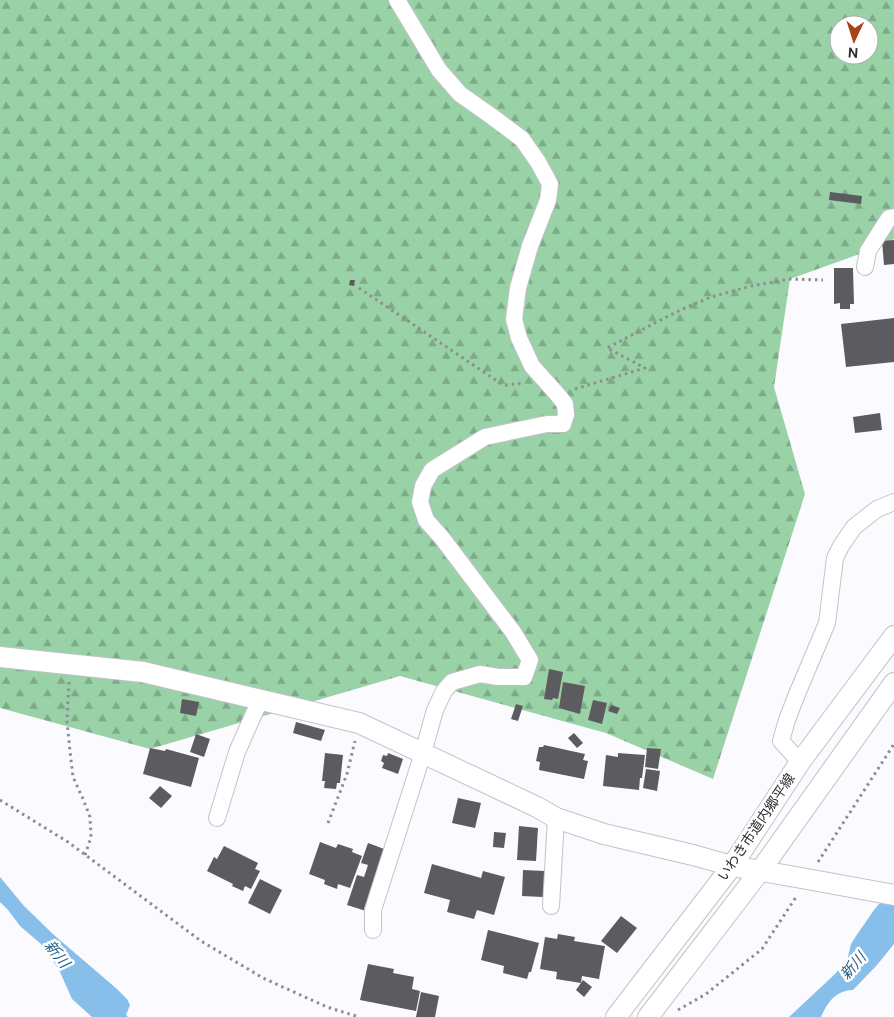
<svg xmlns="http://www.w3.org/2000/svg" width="894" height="1017" viewBox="0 0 894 1017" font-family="'DM Sans','Noto Sans JP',sans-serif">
	<defs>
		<pattern id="forest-firs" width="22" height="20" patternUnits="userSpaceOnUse" patternTransform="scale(1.25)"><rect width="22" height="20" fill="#99d2a6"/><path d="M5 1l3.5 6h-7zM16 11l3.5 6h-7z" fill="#7dab88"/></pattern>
	</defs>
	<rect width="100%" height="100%" fill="#fbfbff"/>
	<path fill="url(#forest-firs)" fill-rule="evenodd" d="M0,0h894v239l-26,12 -78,28 -16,108 31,107 -92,285 -107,-46 -206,-57 -250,73 -150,-41zM839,25h30v30h-30z"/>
	<g fill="#87bfea">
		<polygon points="0,877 24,906 54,935 117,989 127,999 130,1005 126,1015 128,1017 92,1017 72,999 60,972 52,959 41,944 20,926 8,910 0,902"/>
		<path d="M894,886v58l-17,21 -24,25c-18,1 -25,12 -32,27h-32l45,-42 13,-14 4,-17 5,-8 18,-26z"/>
	</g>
	<g fill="#5c5b60">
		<polygon points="830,192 862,196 861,204 829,200"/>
		<polygon points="894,240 894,264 884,265 882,241"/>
		<polygon points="834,268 853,268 854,304 850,304 850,309 840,309 840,303 834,304"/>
		<polygon points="350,280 355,280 354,286 349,285"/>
		<polygon points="894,318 894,362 846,367 841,324"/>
		<polygon points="880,413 882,430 855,433 853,417"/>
		<polygon points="549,669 563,672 558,699 553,698 552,700 544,699"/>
		<polygon points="563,682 585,686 580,714 559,708"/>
		<polygon points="182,699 199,702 196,716 180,713"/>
		<polygon points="593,700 607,703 602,724 588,720"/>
		<polygon points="516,704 523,706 518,721 511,719"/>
		<polygon points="611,705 620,708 617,714 608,711"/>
		<polygon points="296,722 325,730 321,741 293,733"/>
		<polygon points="574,733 583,743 577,748 568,738"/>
		<polygon points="196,734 210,739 204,757 190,752"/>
		<polygon points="544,745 585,754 583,760 588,761 584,779 539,770 540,762 536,761 539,747 543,747"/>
		<polygon points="150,748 165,751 166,749 199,758 191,787 143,774"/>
		<polygon points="647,748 661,749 658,769 645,767"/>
		<polygon points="325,753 343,755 340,783 337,783 336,789 324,788 325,781 322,781"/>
		<polygon points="388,753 403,759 398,774 382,768 384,763 381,761 383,755 387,756"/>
		<polygon points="618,753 645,755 642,778 640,778 639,790 603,786 606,755 618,757"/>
		<polygon points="646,769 660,771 657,791 643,788"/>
		<polygon points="160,786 172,796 161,808 149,798"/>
		<polygon points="458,798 481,803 475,828 452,823"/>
		<polygon points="519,826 538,828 536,861 517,860"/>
		<polygon points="494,832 506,833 504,848 493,847"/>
		<polygon points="320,842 336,848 338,844 353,849 352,852 362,856 350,888 338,884 337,889 324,884 325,880 309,874"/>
		<polygon points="368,843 387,850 366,911 347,905 357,875 364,877 368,865 361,863"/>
		<polygon points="224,846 258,863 255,869 260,871 251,889 245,886 243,891 232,886 233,884 207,871 214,857 217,859"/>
		<polygon points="432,864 481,878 483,871 505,877 494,915 477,910 474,919 447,912 450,900 424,893"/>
		<polygon points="523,870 545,871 543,897 522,896"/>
		<polygon points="260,879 282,890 270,914 248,903"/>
		<polygon points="621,916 637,928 617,953 601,941"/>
		<polygon points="488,930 539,943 531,972 529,972 527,979 503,973 504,966 481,960"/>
		<polygon points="558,934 575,937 574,941 605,946 599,979 582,976 581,983 556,979 557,972 540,969 545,937 557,939"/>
		<polygon points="368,964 394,969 393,973 414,977 412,989 420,991 416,1011 360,1000"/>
		<polygon points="583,980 592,987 584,997 576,990"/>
		<polygon points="421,992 439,996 435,1017 416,1017"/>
	</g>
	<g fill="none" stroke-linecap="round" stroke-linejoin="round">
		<g stroke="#c2c2c9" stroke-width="18">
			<g id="minor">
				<polyline points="865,267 868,251 889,218 894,217"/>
				<polyline points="800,762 781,741 787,720 797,694 827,623 835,558 841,546 854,527 877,509 894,502"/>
				<polyline points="217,818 237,752 260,700"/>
				<polyline points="551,906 556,818"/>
				<polyline points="373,930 373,910 423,753 435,710 444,691 452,682 480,674 498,677 524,677 530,660 513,632 442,538 426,520 420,502 423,486 432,470 485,437 547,424 563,424 566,415 565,404 557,394 532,366 519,338 514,319 518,288 530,246 548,200 550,184 538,162 522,139 494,118 460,94 439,70 397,0"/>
			</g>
		</g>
		<g stroke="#c2c2c9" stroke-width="22">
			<g id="tertiary">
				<polyline points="0,657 143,672 359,723 537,807 556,818 604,834 693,855 732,866 807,879 894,895"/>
				<polyline points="616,1017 732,866 800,762 894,636"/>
				<polyline points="648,1017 760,871 894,683"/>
			</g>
		</g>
		<g stroke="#8d8d90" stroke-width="3" stroke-dasharray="2.5 4" stroke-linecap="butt">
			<polyline points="359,288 500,383 506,385 524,383"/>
			<polyline points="575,389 645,368 607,348 676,312 711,297 751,286 790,279 823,280"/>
			<polyline points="69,682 67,721 70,751 73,777 83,799 90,817 91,837 85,855"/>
			<polyline points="0,800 68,842 201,941 263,978 327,1007 359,1017"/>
			<polyline points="328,823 347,774 355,741"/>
			<polyline points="818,862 894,744"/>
			<polyline points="678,1010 706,994 762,949 796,897"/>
		</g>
		<use href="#minor" stroke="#fff" stroke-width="16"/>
		<use href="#tertiary" stroke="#fff" stroke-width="20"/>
	</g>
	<g text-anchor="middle" stroke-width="5" stroke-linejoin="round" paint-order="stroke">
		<g font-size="14" fill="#2e2e31" stroke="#fff">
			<text transform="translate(756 827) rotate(-56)" y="5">いわき市道内郷平線</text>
		</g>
		<g font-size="15" font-style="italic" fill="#1f5c86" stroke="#fff">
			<text transform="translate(57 954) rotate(51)" y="5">新川</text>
			<text transform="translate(853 966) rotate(-49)" y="5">新川</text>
		</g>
	</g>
	<g transform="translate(854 40) rotate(184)"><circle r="24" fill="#ffffff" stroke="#ababad"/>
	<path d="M0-4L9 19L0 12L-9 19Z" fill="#a84219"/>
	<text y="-8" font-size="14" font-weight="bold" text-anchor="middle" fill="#2e2e31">N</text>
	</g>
</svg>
